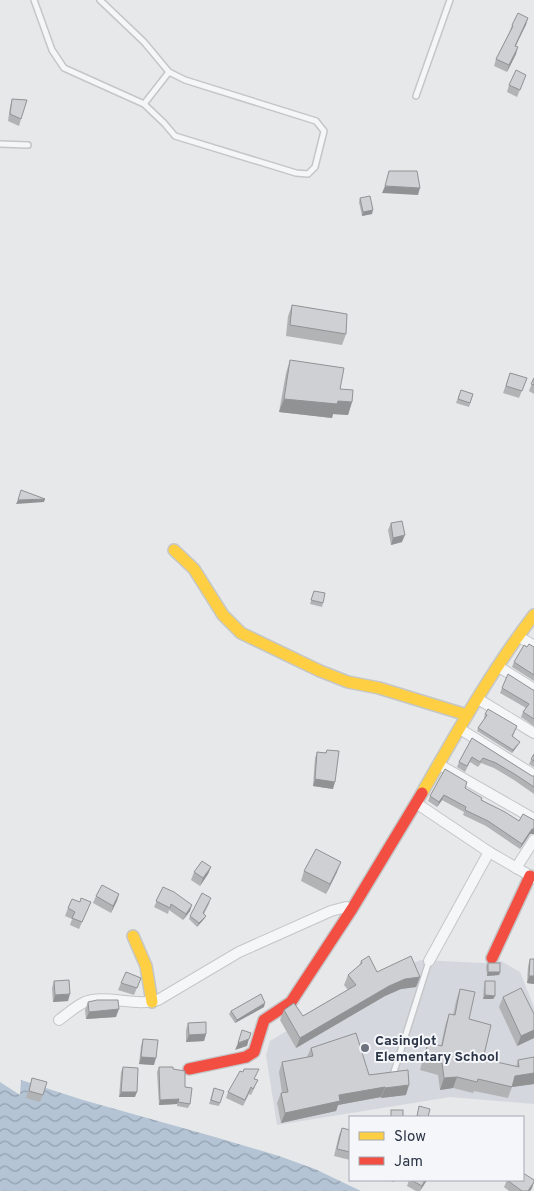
<svg xmlns="http://www.w3.org/2000/svg" width="534" height="1191" viewBox="0 0 534 1191" font-family="Overpass,sans-serif">
	<defs>
		<pattern id="water-waves" width="16" height="10" patternUnits="userSpaceOnUse" patternTransform="scale(1.25)"><rect width="16" height="10" fill="#b4c4d5"/><path d="M0 5q4-4 8 0t8 0" fill="none" stroke="#93a0af"/></pattern>
	</defs>
	<rect width="100%" height="100%" fill="#e6e8ea"/>
	<polygon fill="#d4d7dd" points="421,960 483,963 501,961 520,972 534,1007 534,1104 450,1097 277,1125 266,1055 270,1041 377,977"/>
	<polygon fill="url(#water-waves)" points="21,1080 83,1100 215,1137 279,1156 315,1169 361,1191 0,1191 0,1082 20,1095"/>
	<g fill="none" stroke-linecap="round" stroke-linejoin="round">
		<g stroke="#c4c6c8" stroke-width="8">
			<g id="lane">
				<polyline points="34,0 52,50 64,68 144,104 164,123 175,136 296,173 308,174 315,167 324,131 316,121 185,80 169,72 144,42 100,0"/>
				<polyline points="416,96 450,0"/>
				<polyline points="144,104 169,72"/>
				<polyline points="0,144 28,145"/>
				<polyline points="393,1075 429,961"/>
			</g>
		</g>
		<g stroke="#c4c6c8" stroke-width="12">
			<g id="street">
				<polyline points="518,636 534,646"/>
				<polyline points="499,667 534,689"/>
				<polyline points="478,699 534,733"/>
				<polyline points="460,729 534,775"/>
				<polyline points="438,764 534,819"/>
				<polyline points="416,803 489,852 534,878"/>
				<polyline points="516,868 534,840"/>
				<polyline points="429,961 489,852"/>
				<path d="M59,1020c8,-6 17,-14 26,-18 20,-8 51,5 73,-2l81,-48 92,-41 15,-4 6,2"/>
			</g>
		</g>
		<g stroke="#c4c6c8" stroke-width="14">
			<g id="slow">
				<polyline points="174,550 194,569 223,615 241,633 320,671 348,682 379,688 467,715"/>
				<path d="M422,793c35,-61 69,-122 112,-178"/>
				<polyline points="133,936 146,966 152,1002"/>
			</g>
		</g>
		<g stroke="#c4c6c8" stroke-width="14">
			<g id="jam">
				<polyline points="492,958 530,876"/>
				<polyline points="189,1069 246,1057 254,1052 264,1020 291,1002 352,909 422,793"/>
			</g>
		</g>
		<use href="#lane" stroke="#f5f6f7" stroke-width="5"/>
		<use href="#street" stroke="#f5f6f7" stroke-width="10"/>
		<use href="#slow" stroke="#ffcf43" stroke-width="11"/>
		<use href="#jam" stroke="#f24e42" stroke-width="11"/>
	</g>
	<g fill="#b1b3b5">
		<polygon points="528,18 516,46 516,54 507,72 494,66 496,59 509,33 512,25"/>
		<polygon points="526,75 517,97 507,92 509,85"/>
		<polygon points="12,99 21,119 19,126 8,121 10,107"/>
		<polygon points="360,198 372,214 362,216 359,202"/>
		<polygon points="292,305 346,334 342,345 286,336 288,316"/>
		<polygon points="290,360 340,389 352,402 348,415 333,414 332,418 279,412 286,373"/>
		<polygon points="510,373 527,378 519,398 503,393"/>
		<polygon points="534,378 534,394 529,391"/>
		<polygon points="461,390 473,394 469,407 456,403"/>
		<polygon points="391,523 402,542 391,545 388,530"/>
		<polygon points="314,591 323,603 322,607 310,604"/>
		<polygon points="527,647 534,647 534,681 512,667 514,662"/>
		<polygon points="502,688 534,690 534,726 521,717 523,712 526,708 500,693"/>
		<polygon points="485,714 517,726 513,736 518,745 512,753 477,731 478,728 485,718 484,718"/>
		<polygon points="472,738 532,776 534,776 534,794 514,780 494,768 481,763 478,767 470,762 465,772 457,767 459,762"/>
		<polygon points="327,750 333,789 313,786 315,758 317,752 325,753"/>
		<polygon points="534,754 534,767 529,764"/>
		<polygon points="465,788 482,800 519,821 534,820 534,834 530,834 520,849 486,826 463,815 464,812 442,800 437,807 428,801 430,796"/>
		<polygon points="211,867 208,874 200,886 191,880 194,872"/>
		<polygon points="304,871 337,872 326,894 301,881"/>
		<polygon points="163,887 190,911 183,920 169,910 168,914 154,907"/>
		<polygon points="119,894 111,913 93,903 96,896"/>
		<polygon points="210,902 204,914 206,916 204,919 197,927 189,919 190,916"/>
		<polygon points="68,908 88,909 79,929 70,925 72,919 65,916"/>
		<polygon points="530,959 534,984 527,983 528,966"/>
		<polygon points="361,961 377,972 420,977 416,987 401,989 385,996 296,1048 280,1020 284,1010 303,1016 348,990 344,985 348,975 359,966"/>
		<polygon points="488,963 500,972 499,975 487,976 486,966"/>
		<polygon points="141,978 134,995 118,990 121,983"/>
		<polygon points="54,981 68,1001 53,1002 52,988"/>
		<polygon points="485,981 495,996 493,999 483,999 484,985"/>
		<polygon points="460,989 469,1019 483,1059 516,1067 518,1060 534,1084 512,1087 508,1098 474,1091 473,1093 453,1088 440,1090 438,1075 420,1070 424,1054 428,1043 441,1046 445,1026 449,1014 453,1015 456,1001"/>
		<polygon points="503,997 534,1014 534,1038 517,1046 499,1007"/>
		<polygon points="88,1002 116,1017 86,1019 85,1010"/>
		<polygon points="264,1007 235,1023 229,1014 231,1011"/>
		<polygon points="188,1023 206,1034 204,1041 186,1042 186,1030"/>
		<polygon points="143,1039 154,1065 139,1064 141,1046"/>
		<polygon points="311,1048 369,1075 406,1095 381,1098 381,1097 338,1105 336,1111 281,1123 277,1103 281,1093 282,1093 279,1072 282,1062 307,1057"/>
		<polygon points="123,1067 135,1097 119,1097 121,1072"/>
		<polygon points="159,1067 173,1069 185,1087 190,1104 188,1108 177,1106 177,1104 159,1105 157,1072"/>
		<polygon points="32,1078 43,1095 40,1102 26,1098"/>
		<polygon points="255,1079 255,1087 251,1095 249,1094 243,1106 226,1098 228,1092"/>
		<polygon points="214,1088 220,1103 219,1106 209,1104"/>
		<polygon points="342,1128 350,1130 350,1160 334,1156 339,1135"/>
		<polygon points="387,1180 395,1180 394,1182"/>
		<polygon points="409,1180 427,1180 420,1191 416,1191 407,1186"/>
		<polygon points="507,1180 532,1188 530,1191 509,1191 504,1187"/>
	</g>
	<g fill="#909294">
		<polygon points="528,18 526,25 512,53 515,46"/>
		<polygon points="518,47 516,54 507,72 509,65"/>
		<polygon points="385,186 420,188 418,195 382,193"/>
		<polygon points="373,210 372,214 362,216 363,212"/>
		<polygon points="284,399 338,401 352,402 348,415 333,414 332,418 279,412"/>
		<polygon points="45,499 44,502 16,504 18,500"/>
		<polygon points="405,535 402,542 391,545 393,538"/>
		<polygon points="520,742 518,745 512,753 513,750"/>
		<polygon points="315,779 335,782 333,789 313,786"/>
		<polygon points="444,795 442,800 437,807 439,802"/>
		<polygon points="532,829 534,829 534,834 530,834 520,849 522,844"/>
		<polygon points="341,862 337,872 326,894 330,884"/>
		<polygon points="211,867 208,874 200,886 203,878"/>
		<polygon points="119,894 117,901 111,913 113,906"/>
		<polygon points="192,905 190,911 183,920 186,914"/>
		<polygon points="206,916 204,919 197,927 199,923"/>
		<polygon points="488,972 500,972 499,975 487,976"/>
		<polygon points="529,976 534,976 534,984 527,983"/>
		<polygon points="420,977 416,987 401,989 385,996 296,1048 300,1038 389,986 405,979"/>
		<polygon points="70,994 68,1001 53,1002 55,995"/>
		<polygon points="485,995 495,996 493,999 483,999"/>
		<polygon points="265,1003 264,1007 235,1023 237,1020"/>
		<polygon points="119,1009 116,1017 86,1019 89,1012"/>
		<polygon points="534,1030 534,1038 517,1046 521,1036"/>
		<polygon points="206,1034 204,1041 186,1042 189,1035"/>
		<polygon points="249,1039 247,1046 235,1050 238,1043"/>
		<polygon points="141,1057 156,1058 154,1065 139,1064"/>
		<polygon points="534,1073 534,1084 512,1087 515,1076"/>
		<polygon points="457,1077 453,1088 440,1090 444,1078"/>
		<polygon points="409,1085 406,1095 381,1098 385,1088"/>
		<polygon points="385,1087 381,1097 338,1105 336,1111 281,1123 285,1113 339,1095"/>
		<polygon points="121,1092 137,1092 135,1097 119,1097"/>
		<polygon points="179,1099 177,1104 159,1105 160,1100"/>
		<polygon points="425,1180 427,1180 420,1191 422,1186"/>
		<polygon points="534,1182 532,1188 530,1191 528,1191"/>
	</g>
	<g fill="#ced0d3" stroke="#909294">
		<polygon points="518,13 528,18 515,46 518,47 509,65 496,59 513,26 512,25"/>
		<polygon points="516,70 526,75 520,90 509,85"/>
		<polygon points="12,99 27,100 21,119 10,114"/>
		<polygon points="389,171 417,171 420,188 385,186"/>
		<polygon points="370,196 373,210 363,212 360,198"/>
		<polygon points="292,305 347,314 346,334 290,325"/>
		<polygon points="290,360 344,368 340,389 353,390 352,402 338,401 337,404 284,399"/>
		<polygon points="510,373 527,378 522,391 506,386"/>
		<polygon points="534,378 534,385 531,384"/>
		<polygon points="461,390 473,394 470,403 458,399"/>
		<polygon points="21,490 45,499 18,500"/>
		<polygon points="402,521 405,535 393,538 391,523"/>
		<polygon points="314,591 325,593 323,603 311,600"/>
		<polygon points="529,644 534,647 534,675 514,662 524,645 527,647"/>
		<polygon points="508,674 533,690 534,690 534,719 523,712 529,704 502,688"/>
		<polygon points="488,709 517,726 512,736 520,742 513,750 478,728 487,715 485,714"/>
		<polygon points="472,738 532,776 534,776 534,787 516,775 496,763 483,758 480,762 472,757 467,766 459,762"/>
		<polygon points="327,750 339,751 335,782 315,779 317,752 326,753"/>
		<polygon points="534,754 534,761 531,759"/>
		<polygon points="445,769 467,782 465,788 482,798 481,800 505,812 519,821 523,814 534,820 534,829 532,829 522,844 488,821 465,810 466,807 444,795 439,802 430,796"/>
		<polygon points="316,849 341,862 330,884 304,871"/>
		<polygon points="202,861 211,867 203,878 194,872"/>
		<polygon points="102,885 119,894 113,906 96,896"/>
		<polygon points="163,887 174,892 192,905 186,914 171,904 170,908 156,901"/>
		<polygon points="202,893 211,898 203,913 206,916 199,923 190,916"/>
		<polygon points="81,898 91,902 82,922 72,918 75,912 68,908 72,899 80,902"/>
		<polygon points="369,956 377,972 411,956 420,977 405,979 389,986 300,1038 284,1010 294,1003 303,1016 356,985 348,975 362,963 361,961"/>
		<polygon points="530,959 534,959 534,976 529,976"/>
		<rect x="488" y="963" width="12" height="9"/>
		<polygon points="126,972 141,978 137,988 121,983"/>
		<polygon points="69,980 70,994 55,995 54,981"/>
		<polygon points="485,981 495,981 495,996 485,995"/>
		<polygon points="521,988 534,1014 534,1030 521,1036 503,997"/>
		<polygon points="460,989 475,992 469,1019 491,1025 483,1059 519,1067 518,1060 534,1057 534,1073 515,1076 512,1087 478,1079 477,1082 457,1077 444,1078 442,1063 424,1059 428,1043 442,1046 449,1014 455,1015"/>
		<polygon points="261,994 265,1003 237,1020 231,1011"/>
		<polygon points="97,1000 118,1000 119,1009 89,1012 88,1002"/>
		<polygon points="206,1022 206,1034 189,1035 188,1023"/>
		<polygon points="242,1030 251,1033 249,1039 238,1043"/>
		<polygon points="356,1033 369,1075 408,1070 409,1085 385,1088 385,1087 339,1095 340,1101 285,1113 281,1093 288,1092 282,1062 313,1056 311,1048"/>
		<polygon points="143,1039 158,1040 156,1058 141,1057"/>
		<polygon points="123,1067 138,1068 137,1092 121,1092"/>
		<polygon points="159,1067 173,1067 173,1069 185,1071 185,1087 192,1088 190,1104 178,1102 179,1099 160,1100"/>
		<polygon points="244,1069 259,1069 254,1079 258,1080 253,1089 251,1087 245,1100 228,1092 240,1071 243,1072"/>
		<polygon points="32,1078 47,1082 43,1095 29,1091"/>
		<polygon points="214,1088 224,1091 220,1103 211,1100"/>
		<polygon points="419,1106 430,1109 428,1117 417,1116"/>
		<rect x="391" y="1110" width="12" height="7"/>
		<polygon points="342,1128 350,1130 350,1152 337,1149"/>
		<polygon points="523,1173 534,1180 534,1182 528,1191 522,1191 507,1180 523,1180"/>
		<polygon points="411,1180 425,1180 422,1186"/>
	</g>
	<circle fill="#6c737f" stroke="#f4f6f9" stroke-width="2" cx="365" cy="1048" r="5"/>
	<g text-anchor="middle" stroke-width="4" stroke-linejoin="round" paint-order="stroke">
		<g font-size="14" font-weight="bold" fill="#2b3445" stroke="#f4f6f9" text-anchor="start">
			<text x="375" y="1045">Casinglot<tspan x="375" dy="16">Elementary School</tspan></text>
		</g>
	</g>
	<rect x="349" y="1116" width="175" height="65" fill="#f4f6f9" stroke="#a4a8b1"/>
	<rect x="359" y="1132" width="25" height="8" fill="#ffcf43" stroke="#a4a8b1"/>
	<text x="394" y="1141" font-size="15" fill="#2b3445">Slow</text>
	<rect x="359" y="1157" width="25" height="8" fill="#f24e42" stroke="#a4a8b1"/>
	<text x="394" y="1166" font-size="15" fill="#2b3445">Jam</text>
</svg>
